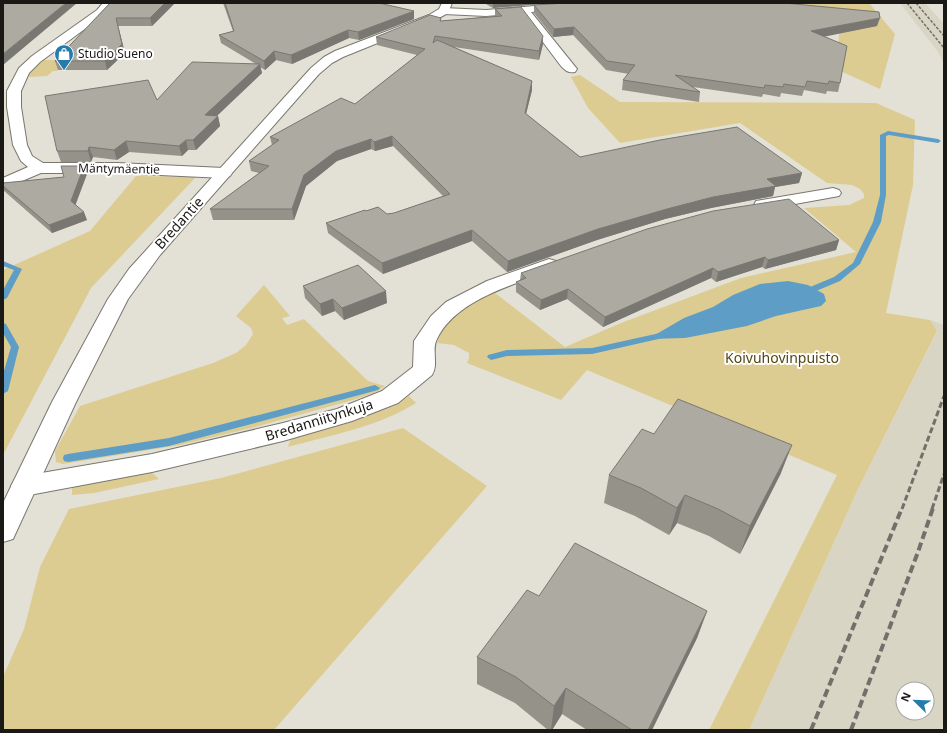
<svg xmlns="http://www.w3.org/2000/svg" width="947" height="733" viewBox="0 0 947 733" font-family="'Noto Sans',sans-serif">
	<rect width="100%" height="100%" fill="#e3e0d6"/>
	<g fill="#d9d5c4" fill-rule="evenodd">
		<polygon points="900,3 925,3 944,24 944,64 938,52"/>
		<path d="M930,320l14,5v396l-3,9h-192l109,-241 79,-157zM903,689h24v24h-24z"/>
	</g>
	<g fill="#ddcc91">
		<polygon points="778,3 869,3 895,34 880,89 812,58 838,48 840,24"/>
		<polygon points="44,60 58,60 65,62 57,71 53,71 47,76 27,77 30,71"/>
		<path d="M580,75l40,27 256,1 39,17 -2,65 -27,128 44,7 7,11 -79,158 -109,241h-40l128,-255 -250,-105 -26,30 -94,-37 2,-5v-5l-15,-8 -17,-2c4,-10 8,-21 16,-28 8,-8 31,-18 42,-22l70,54 56,-24 120,-45 115,-26 -52,-44 45,-3 15,-7v-4l-4,-5 -8,-4 -25,-2 -87,-60 -120,20 -32,-35 -17,-31z"/>
		<polygon points="136,176 196,177 91,288 3,455 3,270 90,231"/>
		<polygon points="264,285 290,316 282,318 287,325 304,319 368,381 385,386 376,392 353,400 251,428 180,445 63,464 56,462 55,451 80,406 213,363 236,353 246,345 253,334 251,328 236,316"/>
		<path d="M409,396l7,7c-38,24 -85,32 -128,44l3,-9 103,-32z"/>
		<polygon points="403,428 487,486 274,730 3,730 3,677 24,629 40,567 69,509 221,478"/>
		<polygon points="150,471 159,479 94,493 72,495 72,488 83,484"/>
	</g>
	<polygon fill="#5e9ec6" points="788,281 808,285 824,294 826,301 821,306 776,316 747,326 685,338 648,339 684,318 713,307 733,295 760,284"/>
	<g fill="none" stroke-linecap="round" stroke-linejoin="round">
		<g fill="#5e9ec6" fill-rule="evenodd">
			<polygon points="888,131 938,139 941,141 938,143 889,135 886,136 886,195 881,222 860,264 840,281 809,294 803,294 802,292 803,290 834,277 853,263 873,222 880,195 880,135"/>
			<polygon points="3,261 22,269 7,298 3,300 3,290 14,270 3,266"/>
			<polygon points="3,323 6,324 19,347 8,391 3,394 3,374 11,347 3,333"/>
			<polygon points="660,333 664,336 663,338 592,354 507,356 491,360 487,357 488,355 507,350 592,348"/>
			<polygon points="375,385 380,388 378,390 169,446 68,462 64,461 63,458 64,455 68,454 169,438"/>
		</g>
		<g stroke="#79776e" stroke-width="2">
			<g id="street">
				<polygon points="103,3 113,3 105,14 40,62 29,73 21,91 21,107 27,145 32,156 43,163 117,163 224,168 230,170 232,173 230,176 224,178 117,173 41,173 3,189 3,178 28,167 21,161 13,145 7,107 7,91 19,68 32,56 97,10"/>
				<path d="M571,3h43l-5,3 -78,6 46,57 -2,3c-7,1 -9,-1 -14,-6l-40,-53 -35,3 -42,-2 -5,-3 5,-3 42,2z"/>
				<polygon points="833,188 839,190 841,193 839,196 762,210 756,209 754,205 756,201 762,200"/>
				<path d="M549,259l7,2 2,4 -2,4c-40,15 -100,30 -119,70 -6,11 2,25 -5,36l-34,28 -46,18 -69,20 -131,31 -128,24 -9,-3 -4,-7 4,-7 9,-3 128,-22 131,-31 54,-14 45,-18 31,-24 1,-26 17,-25 15,-14 41,-21z"/>
			</g>
		</g>
		<g stroke="#79776e" stroke-width="2">
			<polygon id="secondary" points="442,3 452,3 448,13 437,19 343,57 332,63 319,74 160,255 128,299 76,402 13,539 3,542 3,503 52,402 108,299 129,269 311,68 324,57 335,51 429,15 439,9"/>
		</g>
		<use href="#street" fill="#fff" fill-rule="evenodd"/>
		<use href="#secondary" fill="#fff" fill-rule="evenodd"/>
		<g stroke="#72706a" stroke-width="1.5" stroke-dasharray="3 1.5" stroke-linecap="butt">
			<polyline points="907,3 944,48"/>
			<polyline points="916,3 944,36"/>
		</g>
		<g stroke="#72706a" stroke-width="3" stroke-dasharray="6 3" stroke-linecap="butt">
			<polyline points="902,509 944,396"/>
			<polyline points="932,509 944,474"/>
		</g>
		<g stroke="#72706a" stroke-width="4" stroke-dasharray="8 4" stroke-linecap="butt">
			<polyline points="811,730 902,508"/>
			<polyline points="851,730 918,552 933,508"/>
		</g>
	</g>
	<g fill="#95928a">
		<polygon points="110,3 175,3 152,26 118,26 125,53 107,70 58,70 55,61"/>
		<polygon points="223,3 334,3 414,19 359,40 349,38 292,64 276,60 265,70 260,67 262,73 217,116 218,116 220,126 196,150 188,150 182,156 129,152 117,160 93,157 91,162 61,162 57,151 256,64 221,43 219,35 233,31"/>
		<polygon points="484,3 553,3 493,8"/>
		<polygon points="534,5 877,26 824,36 840,83 838,92 827,91 826,94 804,90 802,96 781,93 780,97 763,94 762,97 693,87 700,92 699,102 622,90 623,80 629,74 606,70 573,35 553,37 534,13"/>
		<polygon points="495,9 543,44 539,60 454,47 532,81 532,90 526,114 580,157 802,173 799,183 775,187 773,196 711,208 665,219 597,240 507,272 472,241 383,274 328,233 326,223 366,211 387,214 394,213 443,196 393,146 375,151 371,149 337,161 306,186 294,220 213,220 210,209 259,173 251,171 249,161 272,145 270,137 355,104 417,55 377,45 376,37 441,18 441,21 495,16"/>
		<polygon points="84,166 87,174 75,204 87,220 52,233 3,190 3,183 64,177"/>
		<polygon points="839,240 836,250 765,269 762,267 716,282 711,278 603,327 567,299 540,310 516,292 516,282 520,280 521,273"/>
		<polygon points="303,286 387,303 344,320 335,311 322,316 305,298"/>
		<polygon points="654,434 781,473 740,554 709,536 677,523 669,535 635,516 604,503 609,475"/>
		<polygon points="539,596 707,611 697,638 652,730 587,730 562,714 552,730 548,730 515,703 477,684 477,657"/>
	</g>
	<g fill="#797771">
		<polygon points="66,3 77,3 3,65 3,54"/>
		<polygon points="165,3 175,3 152,26 150,18"/>
		<polygon points="493,3 553,3 493,8"/>
		<polygon points="414,11 414,19 359,40 358,32"/>
		<polygon points="880,18 877,26 808,40 811,31"/>
		<polygon points="118,26 125,53 107,70 105,61"/>
		<polygon points="574,27 573,35 553,37 554,29"/>
		<polygon points="348,30 349,38 292,64 291,55"/>
		<polygon points="543,36 543,44 539,60 539,51"/>
		<polygon points="274,51 276,60 265,70 264,61"/>
		<polygon points="260,64 262,73 207,125 205,115"/>
		<polygon points="532,81 532,90 524,122 525,113"/>
		<polygon points="218,116 220,126 196,150 193,140"/>
		<polygon points="392,136 393,146 375,151 374,142"/>
		<polygon points="371,139 371,149 337,161 306,186 294,220 292,209 304,175 336,151"/>
		<polygon points="186,140 188,150 182,156 179,146"/>
		<polygon points="126,141 129,152 117,160 114,150"/>
		<polygon points="89,147 93,157 91,162 88,151"/>
		<polygon points="84,166 87,174 74,209 71,201"/>
		<polygon points="802,173 799,183 775,187 773,196 711,208 665,219 597,240 507,272 508,261 598,229 767,179"/>
		<polygon points="84,212 87,220 52,233 49,225"/>
		<polygon points="472,230 472,241 383,274 382,263"/>
		<polygon points="839,240 836,250 765,269 768,260"/>
		<polygon points="765,257 762,267 716,282 718,272"/>
		<polygon points="713,268 711,278 603,327 605,317"/>
		<polygon points="568,289 567,299 540,310 541,300"/>
		<polygon points="386,291 387,303 344,320 342,308"/>
		<polygon points="333,299 335,311 322,316 320,304"/>
		<polygon points="792,445 781,473 740,554 750,526"/>
		<polygon points="685,495 677,523 669,535 677,508"/>
		<polygon points="707,611 697,638 652,730 648,730"/>
		<polygon points="566,688 562,714 552,730 551,730 554,706"/>
	</g>
	<g fill="#adaaa1" stroke="#797771">
		<polygon points="3,3 66,3 3,54"/>
		<polygon points="110,3 165,3 150,18 116,18 122,44 105,61 55,61"/>
		<polygon points="225,3 379,3 414,11 358,32 348,30 291,55 274,51 264,61 219,35 234,31"/>
		<polygon points="566,3 784,3 879,12 880,18 811,31 847,46 840,83 829,81 828,84 807,81 805,87 784,84 783,87 765,85 764,88 675,75 700,92 623,80 635,65 607,61 574,27 554,29 534,5"/>
		<polygon points="521,7 543,36 539,51 435,36 433,43 437,40 532,81 525,113 580,157 660,140 737,127 802,173 767,179 776,186 713,197 667,209 598,229 508,261 472,230 382,263 326,223 365,210 366,211 378,207 387,214 394,213 450,194 392,136 374,142 371,139 336,151 304,175 292,209 210,209 269,166 249,161 279,140 270,137 341,98 355,104 425,49 376,37 430,15 441,18 440,21 502,16 495,9"/>
		<polygon points="192,62 260,64 205,115 218,116 193,140 186,140 179,146 126,141 114,150 89,147 88,151 57,151 45,96 148,80 157,100"/>
		<polygon points="61,166 84,166 71,201 84,212 49,225 3,186 3,183 64,177"/>
		<polygon points="789,199 839,240 768,260 765,257 718,272 713,268 605,317 568,289 541,300 516,282 526,278 521,273 647,229 713,211"/>
		<polygon points="358,265 386,291 342,308 333,299 320,304 303,286"/>
		<polygon points="678,399 792,445 750,526 718,509 685,495 677,508 641,488 609,475 642,429 654,434"/>
		<polygon points="575,543 707,611 648,730 632,730 566,688 554,706 516,677 477,657 527,590 539,596"/>
	</g>
	<defs>
		<g id="shop-pin" transform="scale(1)"><path d="M0 17L-7.5 6A9.5 9.5 0 1 1 7.5 6Z" fill="#247cab" stroke="#fff"/><path d="M-5-2.5h2.3a2.7 3.5 0 0 1 5.4 0H5L5.5 6h-11ZM-1.5-2.5h3a1.5 2.3 0 0 0-3 0Z" fill="#fff"/></g>
	</defs>
	<g fill-rule="evenodd">
		<use href="#shop-pin" x="64" y="54"/>
	</g>
	<g text-anchor="middle" stroke-width="4" stroke-linejoin="round" paint-order="stroke">
		<g font-size="12" fill="#1a1916" stroke="#fff" text-anchor="start">
			<text x="78" y="58">Studio Sueno</text>
		</g>
		<g font-size="12" fill="#1a1916" stroke="#fff">
			<text transform="translate(119 169) rotate(1)" y="4">Mäntymäentie</text>
		</g>
		<g font-size="14" fill="#1a1916" stroke="#fff">
			<text transform="translate(179 223) rotate(-48)" y="5">Bredantie</text>
			<text transform="translate(319 420) rotate(-17)" y="5">Bredanniitynkuja</text>
		</g>
		<g font-size="14" fill="#544612" stroke="#fff">
			<text x="782" y="363">Koivuhovinpuisto</text>
		</g>
	</g>
	<rect width="947" height="733" fill="none" stroke="#1a1916" stroke-width="8"/>
	<g transform="translate(915 701) rotate(293)"><circle r="19" fill="#ffffff" stroke="#a3a3a2"/>
	<path d="M0-3L7 15L0 10L-7 15Z" fill="#247cab"/>
	<text y="-6" font-size="11" font-weight="bold" text-anchor="middle" fill="#1a1916">N</text>
	</g>
</svg>
